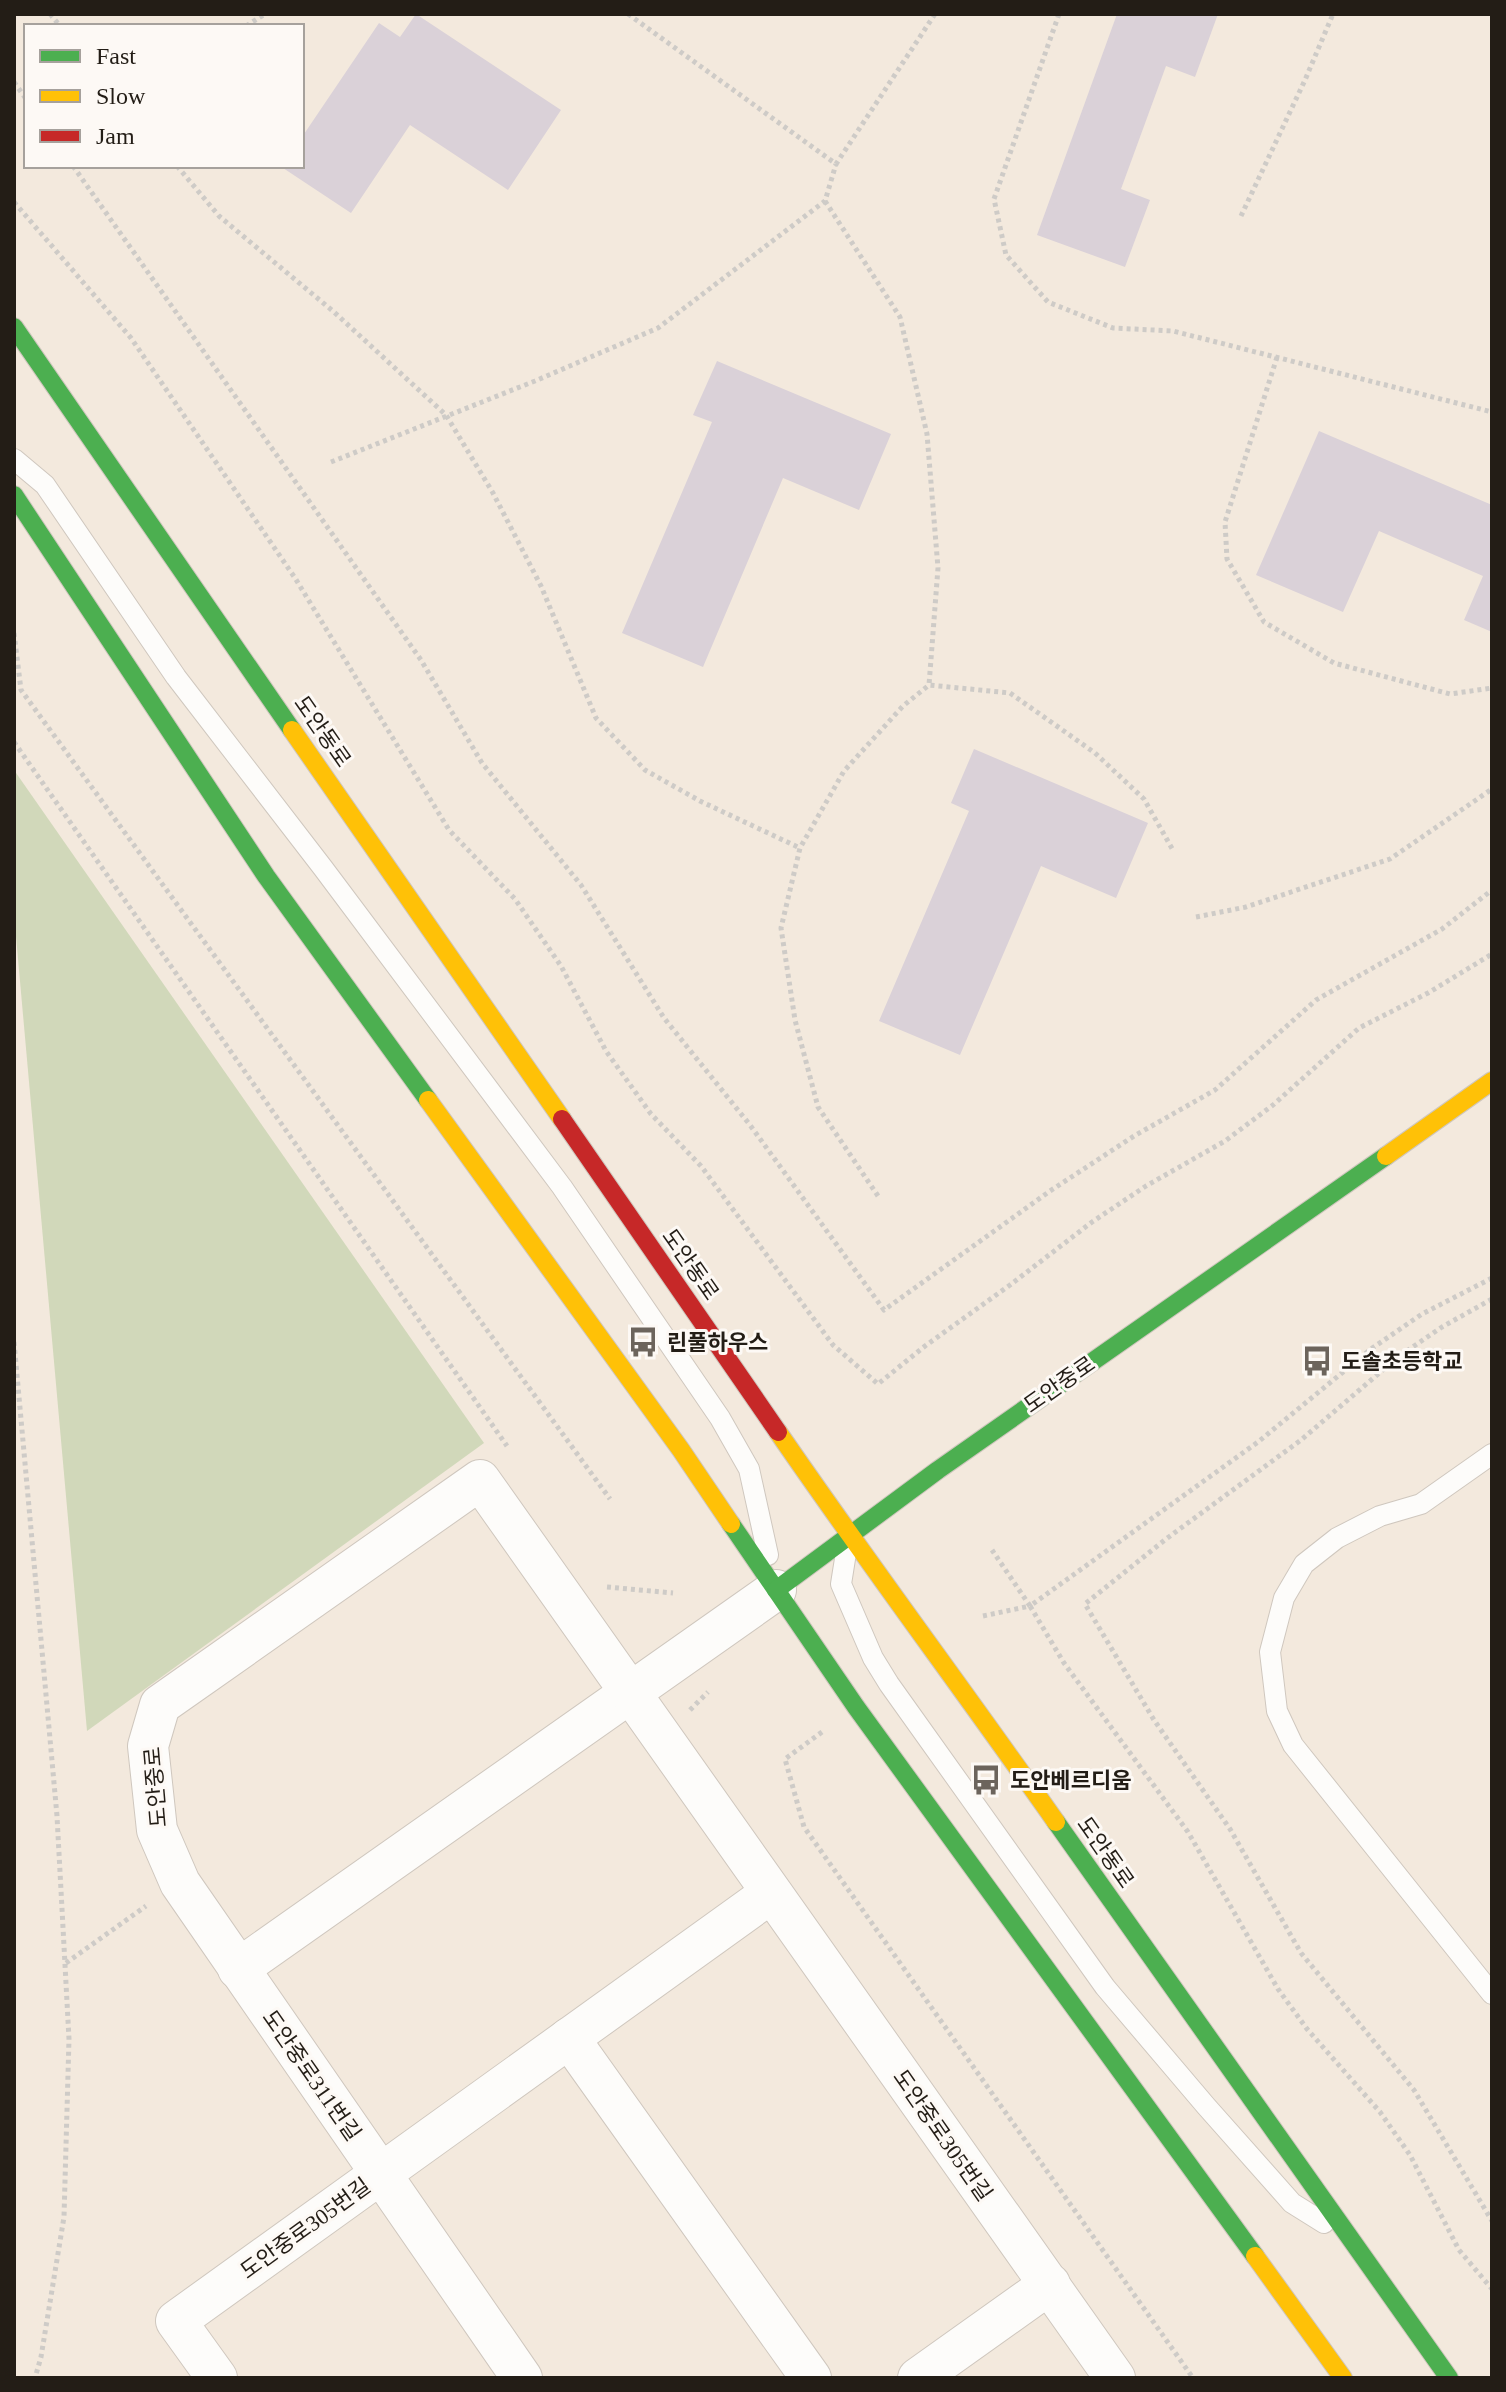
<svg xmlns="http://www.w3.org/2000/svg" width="1506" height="2392" viewBox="0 0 1506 2392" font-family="'Times New Roman','Noto Sans KR',serif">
	<rect width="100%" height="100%" fill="#f3e9dd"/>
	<polygon fill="#d1d8ba" points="14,770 484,1443 87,1731 14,914"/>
	<g fill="#dad1d8">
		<polygon points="416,14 561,110 508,190 410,125 351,213 280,166 302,166 302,137 379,23 400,37"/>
		<polygon points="1117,14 1218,14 1195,77 1166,66 1121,189 1150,200 1125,267 1037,235"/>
		<polygon points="717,361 891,434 859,510 783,478 703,667 622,633 712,422 693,415"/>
		<polygon points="1319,431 1492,505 1492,632 1464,620 1483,576 1379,531 1343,612 1256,575"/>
		<polygon points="974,749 1148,823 1116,898 1041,866 960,1055 879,1021 969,811 951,803"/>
	</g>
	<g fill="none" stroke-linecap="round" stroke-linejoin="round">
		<g stroke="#cfc7be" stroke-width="22">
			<g id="lane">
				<polyline points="14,459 45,485 176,677 323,868 562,1187 720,1418 749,1469 768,1555"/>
				<polyline points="1492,1454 1421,1504 1380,1516 1337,1538 1304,1564 1284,1598 1270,1652 1277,1711 1293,1745 1492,1994"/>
				<polyline points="848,1540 841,1584 873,1658 889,1684 1105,1987 1206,2106 1292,2203 1324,2223"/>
			</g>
		</g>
		<g stroke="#cfc7be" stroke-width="42">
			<g id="street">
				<polyline points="238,1969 776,1590"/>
				<polyline points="569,2038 811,2378"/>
				<polyline points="217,2378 176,2321 771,1893"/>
				<polyline points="522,2378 180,1883 157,1830 148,1746 160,1705 480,1480 1115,2378"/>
				<polyline points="918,2378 1050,2284"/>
			</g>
		</g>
		<g stroke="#cfc7be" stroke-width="20">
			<g id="fast">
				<polyline points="14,327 292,730"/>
				<polyline points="14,495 266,876 428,1100"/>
				<polyline points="731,1524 856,1707 1255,2256"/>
				<polyline points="776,1590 938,1470 1386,1156"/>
				<polyline points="1056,1822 1449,2378"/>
			</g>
		</g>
		<g stroke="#cfc7be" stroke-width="20">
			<g id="slow">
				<polyline points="292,730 562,1119"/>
				<polyline points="428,1100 681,1450 731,1524"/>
				<polyline points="1386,1156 1492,1081"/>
				<path d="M778,1432c90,131 186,259 278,390"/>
				<polyline points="1255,2256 1343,2378"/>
			</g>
		</g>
		<g stroke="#cfc7be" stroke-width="20">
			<polyline id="jam" points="562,1119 778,1432"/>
		</g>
		<g stroke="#cecbc7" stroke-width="5" stroke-dasharray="4 4" stroke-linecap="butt">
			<polyline points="50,14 60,26"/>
			<polyline points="628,14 836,164 935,14"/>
			<polyline points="1059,14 994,199 1006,255 1048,302 1113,328 1173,331 1492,412"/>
			<polyline points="246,26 265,14"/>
			<polyline points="14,82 26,99"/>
			<polyline points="73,166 421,660 482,763 581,885 664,1018 750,1125 884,1310 1050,1191 1134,1136 1215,1090 1316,1000 1442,929 1492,890"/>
			<polyline points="177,166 219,216 334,312 446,415 493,493 541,586 596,718 645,770 700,801 800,848"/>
			<polyline points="825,201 900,317 927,434 938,568 929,685"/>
			<polyline points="14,202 131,338 295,578 449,830 515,899 561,966 606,1051 651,1114 701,1166 833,1345 878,1384 925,1346 1010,1285 1092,1222 1146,1186 1225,1141 1273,1105 1359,1028 1428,993 1492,954"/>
			<polyline points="1241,216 1305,80 1333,14"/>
			<polyline points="1277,357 1225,522 1227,559 1264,622 1334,663 1450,694 1492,688"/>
			<polyline points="331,462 535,381 658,328 825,201 836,164"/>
			<polyline points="14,633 21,690 610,1499"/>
			<polyline points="14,742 507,1446"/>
			<polyline points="1196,917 1246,907 1390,859 1492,789"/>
			<polyline points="878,1196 818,1107 795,1020 781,928 800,848 844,771 903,706 929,685 1010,693 1095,753 1144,799 1174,852"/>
			<polyline points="1492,1278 1422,1314 1371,1349 1258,1442 1030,1606 1064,1663 1188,1832 1278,1989 1307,2029 1380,2112 1410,2155 1459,2250 1492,2289"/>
			<polyline points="1492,1299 1442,1327 1398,1357 1301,1440 1166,1539 1085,1604 1154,1720 1230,1829 1301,1953 1414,2090 1492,2221"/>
			<polyline points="14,1342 57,1816 69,2039 64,2217 41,2357 35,2378"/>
			<polyline points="607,1587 673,1593"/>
			<polyline points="983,1616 1030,1606 992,1550"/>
			<polyline points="690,1710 708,1692"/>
			<polyline points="822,1732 785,1759 804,1827 1193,2378"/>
			<polyline points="66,1963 146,1906"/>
		</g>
		<use href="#lane" stroke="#fdfcfa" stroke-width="20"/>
		<use href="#street" stroke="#fdfcfa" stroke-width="40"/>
		<use href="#fast" stroke="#4caf50" stroke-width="18"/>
		<use href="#slow" stroke="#ffc107" stroke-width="18"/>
		<use href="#jam" stroke="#c62828" stroke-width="18"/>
	</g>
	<defs>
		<g id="bus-bare" transform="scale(2.4)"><path d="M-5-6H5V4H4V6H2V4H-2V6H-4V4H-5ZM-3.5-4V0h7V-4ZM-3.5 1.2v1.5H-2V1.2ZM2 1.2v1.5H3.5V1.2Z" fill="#6c645c" stroke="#fdf9f5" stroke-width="2.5" paint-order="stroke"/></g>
	</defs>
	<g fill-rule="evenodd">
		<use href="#bus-bare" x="643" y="1342"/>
		<use href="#bus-bare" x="1317" y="1361"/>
		<use href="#bus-bare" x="986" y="1780"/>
	</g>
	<g text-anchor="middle" stroke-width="6" stroke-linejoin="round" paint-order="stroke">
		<g font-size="22" fill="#231d16" stroke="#fdf9f5">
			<text transform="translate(323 731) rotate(55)" y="8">도안동로</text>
			<text transform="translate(691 1264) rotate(55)" y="8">도안동로</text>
			<text transform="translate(1059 1384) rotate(-35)" y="8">도안중로</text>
			<text transform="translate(155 1787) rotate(-95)" y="8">도안중로</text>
			<text transform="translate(1106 1852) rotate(55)" y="8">도안동로</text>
			<text transform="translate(312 2075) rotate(55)" y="8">도안중로311번길</text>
			<text transform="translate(943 2135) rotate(55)" y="8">도안중로305번길</text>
			<text transform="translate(305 2228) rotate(-36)" y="8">도안중로305번길</text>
		</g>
		<g font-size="22" font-weight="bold" fill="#231d16" stroke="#fdf9f5" text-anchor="start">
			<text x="667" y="1350">린풀하우스</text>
			<text x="1341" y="1369">도솔초등학교</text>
			<text x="1010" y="1788">도안베르디움</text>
		</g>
	</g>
	<rect width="1506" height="2392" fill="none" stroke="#231d16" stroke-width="32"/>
	<rect x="24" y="24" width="280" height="144" fill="#fdf9f5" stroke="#a6a19c" stroke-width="2"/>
	<rect x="40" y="50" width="40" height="12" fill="#4caf50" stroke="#a6a19c" stroke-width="2"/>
	<text x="96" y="64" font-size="24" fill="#231d16">Fast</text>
	<rect x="40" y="90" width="40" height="12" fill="#ffc107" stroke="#a6a19c" stroke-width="2"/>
	<text x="96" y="104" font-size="24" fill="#231d16">Slow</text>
	<rect x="40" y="130" width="40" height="12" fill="#c62828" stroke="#a6a19c" stroke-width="2"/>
	<text x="96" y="144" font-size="24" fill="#231d16">Jam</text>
</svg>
